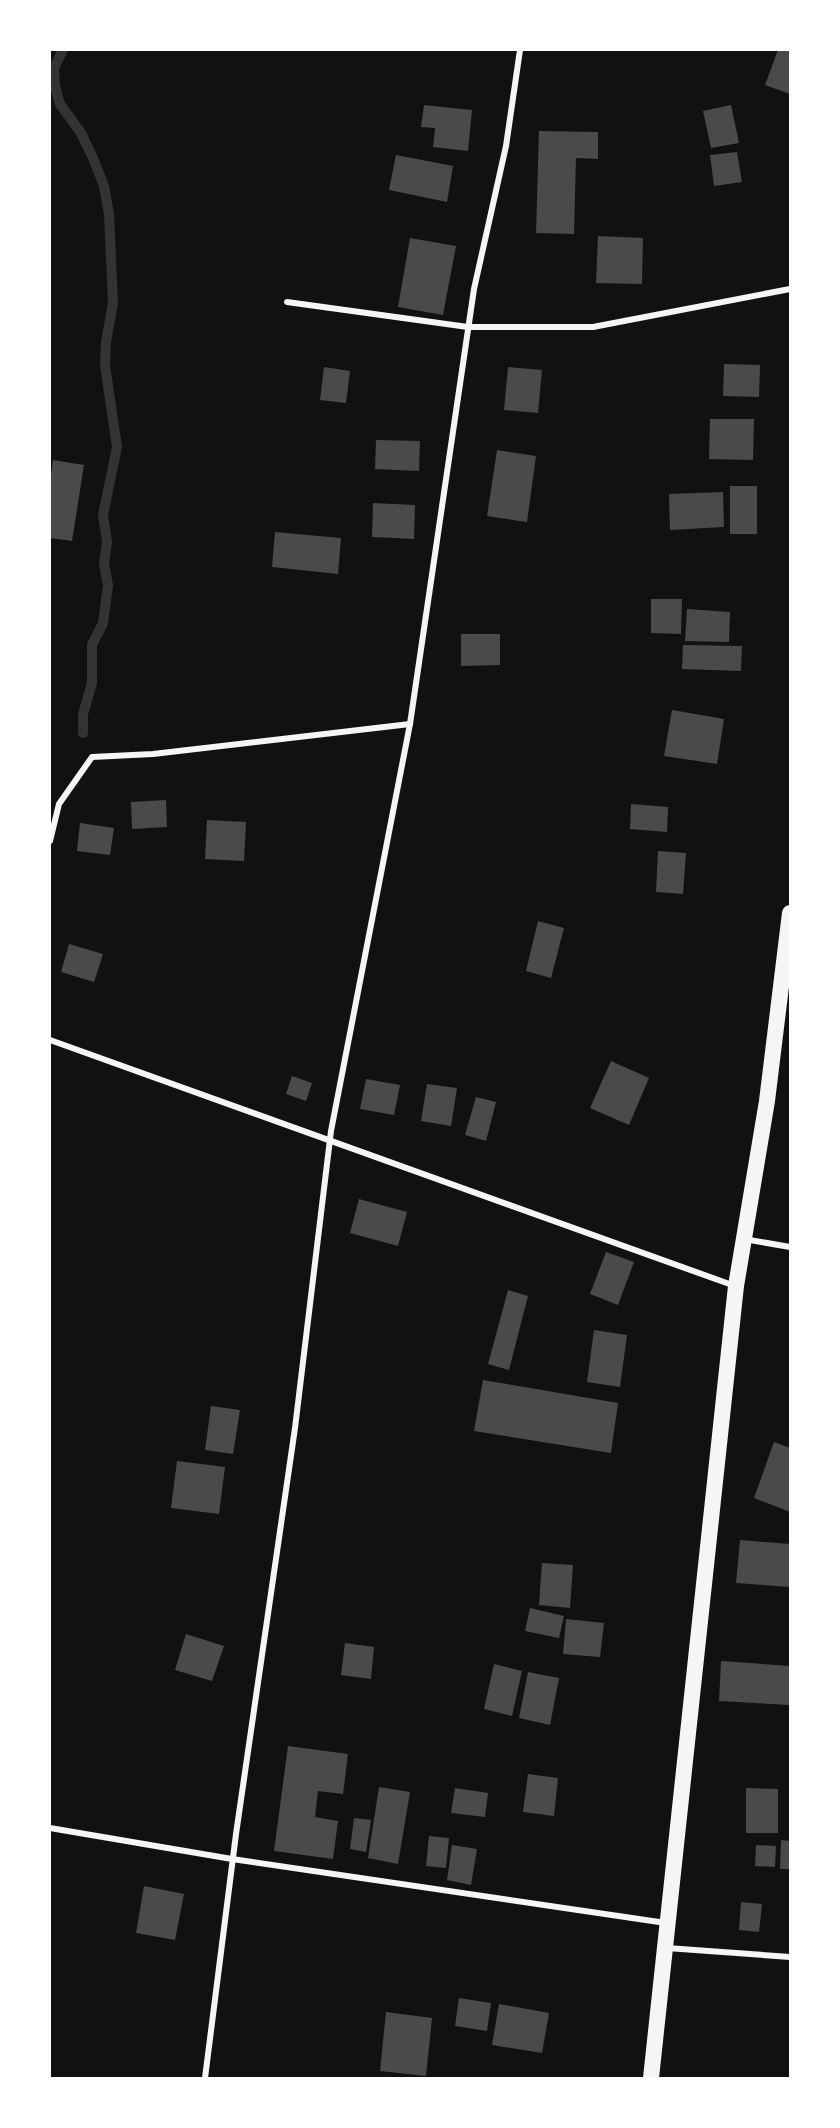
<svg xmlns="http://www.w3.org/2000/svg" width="840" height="2128" viewBox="0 0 840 2128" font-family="Mulish,sans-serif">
	<rect width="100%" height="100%" fill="#111"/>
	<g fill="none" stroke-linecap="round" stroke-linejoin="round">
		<polyline stroke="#333" stroke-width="10" points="63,50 54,68 55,86 60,104 81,133 93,158 104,186 109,214 113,303 106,342 105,365 117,447 103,515 107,542 104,564 108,585 103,623 92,645 92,683 83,714 83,733"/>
	</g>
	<g fill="#4a4a4a">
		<polygon points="778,50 790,50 790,94 765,85"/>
		<polygon points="424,105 472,110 468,151 433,147 435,128 421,127"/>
		<polygon points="731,105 739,143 711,148 703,111"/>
		<polygon points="539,131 598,132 598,159 576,158 574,234 536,233"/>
		<polygon points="737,152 742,182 714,186 710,155"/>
		<polygon points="396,155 453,166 447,202 389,190"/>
		<polygon points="598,236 643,238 642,284 596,283"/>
		<polygon points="410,238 456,246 443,315 398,307"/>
		<polygon points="724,364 760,365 759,397 723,396"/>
		<polygon points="324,367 350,371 346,403 320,400"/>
		<polygon points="508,367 542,370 538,413 504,410"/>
		<polygon points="710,419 754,419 753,460 709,459"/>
		<polygon points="376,440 420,441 419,471 375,469"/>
		<polygon points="497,450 536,456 527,522 487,516"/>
		<polygon points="53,460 84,465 72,541 50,538 50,482"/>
		<rect x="730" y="486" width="27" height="48"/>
		<polygon points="723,492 724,527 670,530 669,494"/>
		<polygon points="373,503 415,505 414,539 372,537"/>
		<polygon points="275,532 341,538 338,574 272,567"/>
		<polygon points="651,599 682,599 681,634 651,633"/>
		<polygon points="687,609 730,612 729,642 685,641"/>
		<polygon points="461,634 500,634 500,665 461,666"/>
		<polygon points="683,645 742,646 741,671 682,669"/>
		<polygon points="672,710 724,719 717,764 664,756"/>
		<polygon points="166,800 167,827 132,829 131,802"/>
		<polygon points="631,804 668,807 667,832 630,829"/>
		<polygon points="207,820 246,822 244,861 205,859"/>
		<polygon points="80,823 114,828 110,855 77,851"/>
		<polygon points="658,851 686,853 683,894 656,892"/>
		<polygon points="538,921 564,928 551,978 526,971"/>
		<polygon points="69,944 103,954 94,982 61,972"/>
		<polygon points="611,1061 649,1078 629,1125 590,1108"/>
		<polygon points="292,1076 312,1083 306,1101 286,1094"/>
		<polygon points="366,1079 400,1085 394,1115 360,1109"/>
		<polygon points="427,1084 457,1088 451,1126 421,1121"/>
		<polygon points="476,1097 496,1102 486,1141 465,1135"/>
		<polygon points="359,1199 407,1212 398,1246 350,1233"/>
		<polygon points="606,1252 634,1262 618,1305 590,1294"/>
		<polygon points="508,1290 528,1296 509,1370 488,1364"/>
		<polygon points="594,1330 627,1335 620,1387 587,1382"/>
		<polygon points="483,1380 618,1403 611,1453 474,1431"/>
		<polygon points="211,1406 240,1410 233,1454 205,1450"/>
		<polygon points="774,1442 790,1448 790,1512 754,1498"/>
		<polygon points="177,1461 225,1467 219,1514 171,1508"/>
		<polygon points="740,1540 790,1544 790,1587 736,1583"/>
		<polygon points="542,1563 573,1565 570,1608 539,1605"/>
		<polygon points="530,1608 564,1616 559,1638 525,1631"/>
		<polygon points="566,1619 604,1623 600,1657 563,1654"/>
		<polygon points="186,1634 224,1646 212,1681 175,1670"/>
		<polygon points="345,1643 374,1647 371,1679 341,1675"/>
		<polygon points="721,1661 790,1666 789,1705 719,1701"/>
		<polygon points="494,1664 522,1671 512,1716 484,1709"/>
		<polygon points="528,1672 559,1678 550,1725 519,1718"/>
		<polygon points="288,1746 348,1754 343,1794 318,1791 315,1817 338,1821 333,1859 274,1851"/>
		<polygon points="528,1774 558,1778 554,1816 523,1812"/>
		<polygon points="379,1787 410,1792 398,1864 368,1858"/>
		<polygon points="455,1788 488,1793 485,1817 451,1813"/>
		<polygon points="746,1788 778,1789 778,1833 746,1833"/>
		<polygon points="354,1818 371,1820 366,1852 350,1849"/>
		<polygon points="429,1836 449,1838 446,1868 426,1866"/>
		<polygon points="781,1840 790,1841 790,1869 780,1869"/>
		<polygon points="452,1845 477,1849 471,1885 447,1880"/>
		<polygon points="756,1845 776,1846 775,1867 755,1866"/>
		<polygon points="144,1886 184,1894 175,1940 136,1933"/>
		<polygon points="741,1902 762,1904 759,1932 739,1930"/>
		<polygon points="459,1998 491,2003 487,2031 455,2026"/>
		<polygon points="499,2004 549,2013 542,2053 492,2045"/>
		<polygon points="386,2012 432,2018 426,2076 380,2071"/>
	</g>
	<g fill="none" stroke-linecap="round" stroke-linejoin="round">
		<g stroke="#f5f5f5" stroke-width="6">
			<polyline points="287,302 468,327 593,327 790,289"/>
			<polyline points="50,841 59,804 92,757 153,754 410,724"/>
			<polyline points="50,1040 735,1286"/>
			<polyline points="744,1239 790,1247"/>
			<polyline points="50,1828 232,1859 666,1923"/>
			<polyline points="667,1948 790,1957"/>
			<polyline points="205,2078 236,1834 295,1428 331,1131 410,724 474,289 506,146 520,50"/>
		</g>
		<polyline stroke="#f5f5f5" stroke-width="16" points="651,2078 736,1286 767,1101 790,913"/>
	</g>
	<rect width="840" height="2128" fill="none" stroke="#ffffff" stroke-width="102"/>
</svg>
